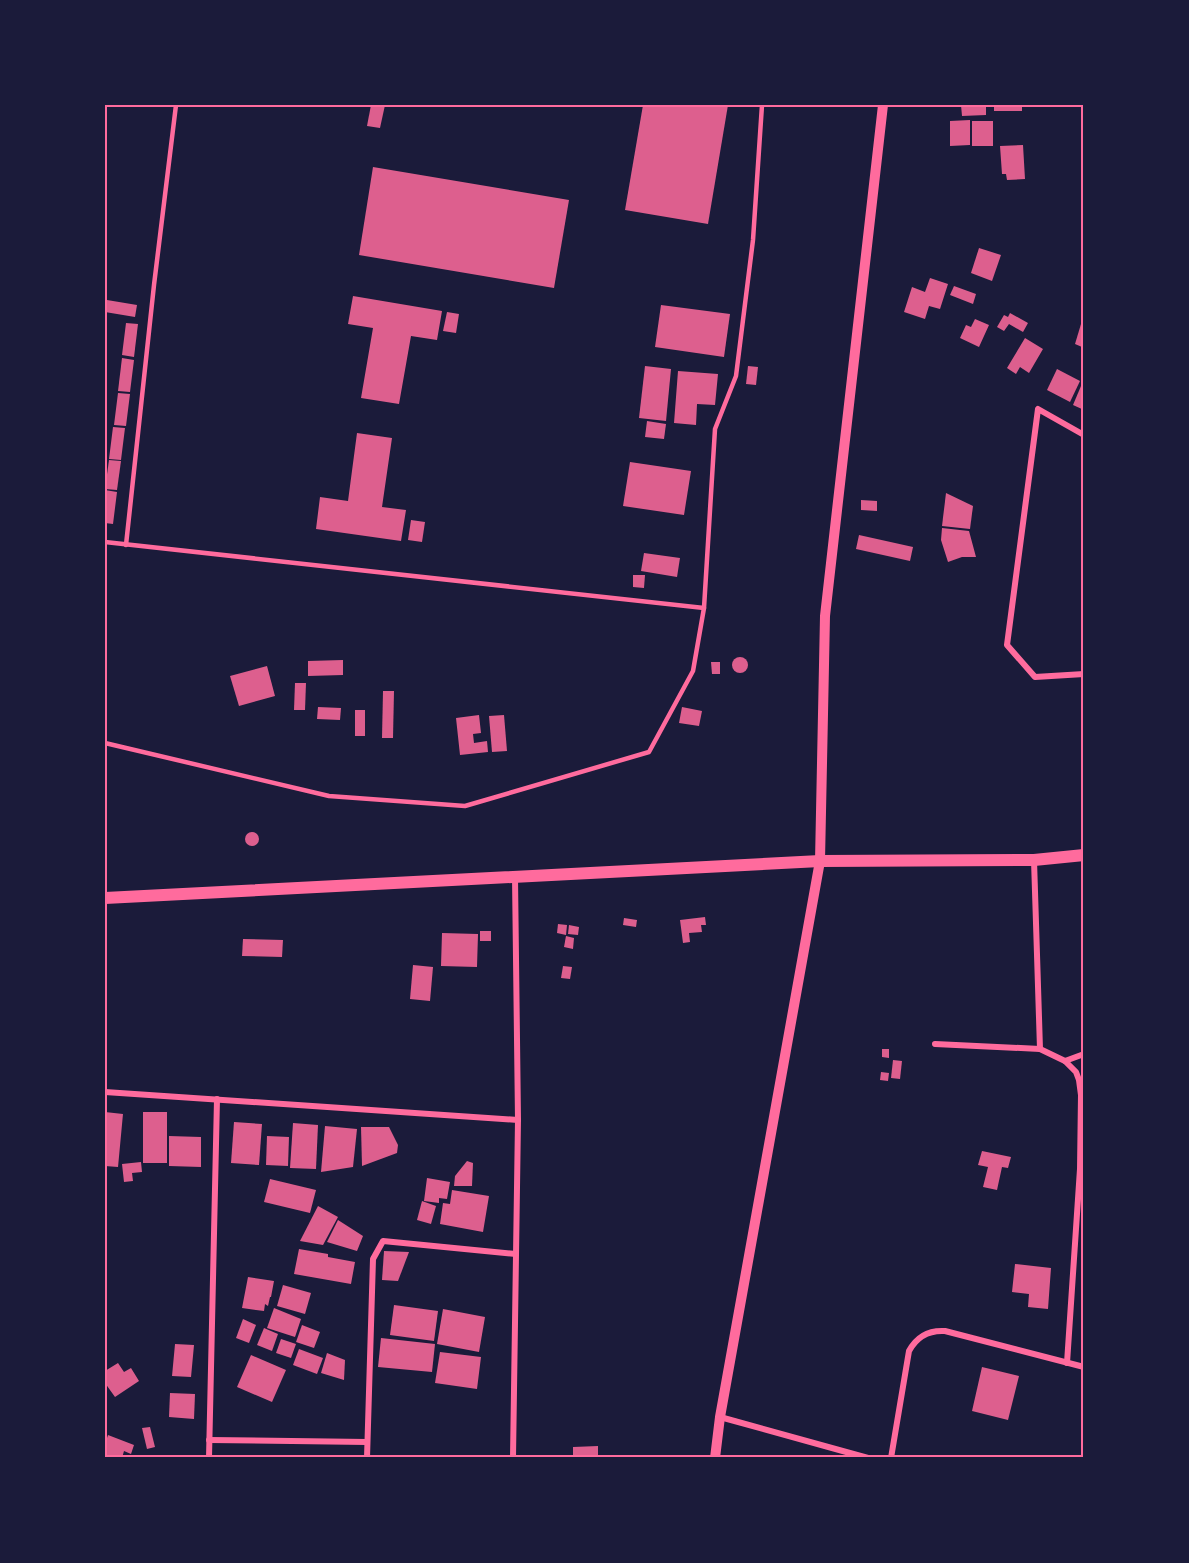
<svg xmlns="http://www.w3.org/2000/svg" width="1189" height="1563" viewBox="0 0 1189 1563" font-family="Karla,sans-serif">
	<rect width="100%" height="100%" fill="#1b1b3a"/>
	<g fill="#dd5f8e">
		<polygon points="371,105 385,105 380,128 367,126"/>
		<polygon points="643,105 728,105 708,224 625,210"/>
		<polygon points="961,105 986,105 986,115 962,116"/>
		<rect x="994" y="105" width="28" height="6"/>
		<polygon points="970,120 970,145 950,146 950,121"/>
		<rect x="972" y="121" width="21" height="25"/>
		<polygon points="1023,145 1025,179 1007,180 1006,174 1002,174 1000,146"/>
		<polygon points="373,167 569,200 554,288 359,255"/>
		<polygon points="979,248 1001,255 992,281 971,273"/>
		<polygon points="930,278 948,284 940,309 929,306 925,319 904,312 912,287 925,292"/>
		<polygon points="954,286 976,294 973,304 950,295"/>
		<polygon points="353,296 442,311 437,340 411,336 399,404 361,398 373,328 348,324"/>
		<polygon points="107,300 137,305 135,317 105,312"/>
		<polygon points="661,305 730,314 724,357 655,347"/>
		<polygon points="447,312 459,314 456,333 443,331"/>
		<polygon points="1010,313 1028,323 1023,332 1009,324 1004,331 997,327 1004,315 1008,317"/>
		<polygon points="975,319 989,325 979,347 960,338 966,325 971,327"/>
		<polygon points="126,323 138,324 134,357 122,355"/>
		<polygon points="1081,324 1084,325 1082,347 1075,344"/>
		<polygon points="1025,338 1043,349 1029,373 1020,367 1016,374 1007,368"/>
		<polygon points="122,358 134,360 130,392 118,391"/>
		<polygon points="645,366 671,369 666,421 639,418"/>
		<polygon points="748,366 758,367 756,385 746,384"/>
		<polygon points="1057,369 1080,381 1070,402 1047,390"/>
		<polygon points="678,371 718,374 715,405 697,404 696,425 674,423"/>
		<polygon points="1081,386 1084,388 1084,410 1073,405"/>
		<polygon points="118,393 130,394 126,426 114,425"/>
		<polygon points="647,421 666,424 664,439 645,437"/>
		<polygon points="113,427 125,428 121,460 109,459"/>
		<polygon points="357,433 392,438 382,507 406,510 401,541 316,529 320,497 348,501"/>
		<polygon points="109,460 121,461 117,490 105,489"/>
		<polygon points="630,462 691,471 684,515 623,506"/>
		<polygon points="105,490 117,492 113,524 105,523"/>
		<polygon points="946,493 973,506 970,529 942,526"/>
		<polygon points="861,500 877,501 877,511 861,510"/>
		<polygon points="411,520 425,522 422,542 408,540"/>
		<polygon points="942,528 969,531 976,557 962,557 948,562 941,540"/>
		<polygon points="859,535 913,547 910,561 856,549"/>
		<polygon points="644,553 680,558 677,577 641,571"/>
		<polygon points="633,575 645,575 644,588 633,587"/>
		<circle cx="740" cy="665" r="8"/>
		<polygon points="343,660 343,675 308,676 308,661"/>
		<polygon points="711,662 720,662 720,674 712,674"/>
		<polygon points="267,666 275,696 239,706 230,676"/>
		<polygon points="295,683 306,683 305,710 294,710"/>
		<polygon points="383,691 394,691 393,738 382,738"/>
		<polygon points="318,707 341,708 340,720 317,719"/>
		<polygon points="682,707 702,711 699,726 679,723"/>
		<rect x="355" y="710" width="10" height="26"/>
		<polygon points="479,715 481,733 473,734 474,743 487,741 488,752 460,755 456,718"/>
		<polygon points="504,715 507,751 492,752 489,716"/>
		<circle cx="252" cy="839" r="7"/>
		<polygon points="705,917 706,925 701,925 702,932 689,933 690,942 683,943 680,920"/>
		<polygon points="624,918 637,920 636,927 623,925"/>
		<polygon points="558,924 567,925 566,935 557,933"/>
		<polygon points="569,925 579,927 578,935 568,934"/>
		<rect x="480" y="931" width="11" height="10"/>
		<polygon points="442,933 478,934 477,967 441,966"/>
		<polygon points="566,936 574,938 573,949 564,947"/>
		<polygon points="243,939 283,940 282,957 242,956"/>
		<polygon points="413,965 433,967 430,1001 410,999"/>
		<polygon points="563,966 572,967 570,979 561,978"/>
		<polygon points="882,1049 889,1049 889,1058 882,1057"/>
		<polygon points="893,1060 902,1061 900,1079 891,1078"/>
		<polygon points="881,1072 889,1073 888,1081 880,1080"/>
		<polygon points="105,1112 123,1114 118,1167 105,1166"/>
		<rect x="143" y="1112" width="24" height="51"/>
		<polygon points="234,1122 262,1124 259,1165 231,1163"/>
		<polygon points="293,1123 318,1125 316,1169 290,1168"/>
		<polygon points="325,1126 357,1129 353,1167 321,1172"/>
		<polygon points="361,1127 389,1127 398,1145 397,1153 362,1166"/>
		<polygon points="169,1136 201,1137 201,1167 169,1166"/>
		<polygon points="267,1136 289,1137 288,1166 266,1165"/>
		<polygon points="982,1151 1011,1157 1008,1168 1002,1167 997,1190 983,1187 988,1167 978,1165"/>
		<polygon points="467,1161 473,1163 472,1186 454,1186 455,1176"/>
		<polygon points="141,1162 142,1172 132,1173 133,1181 124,1182 122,1164"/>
		<polygon points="427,1178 450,1182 447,1199 439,1198 439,1203 424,1201"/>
		<polygon points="270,1179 316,1190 310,1213 264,1202"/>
		<polygon points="452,1190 489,1196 483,1232 440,1224 443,1203 450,1204"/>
		<polygon points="422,1201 436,1206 431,1224 417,1220"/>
		<polygon points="318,1206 338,1217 323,1245 300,1241"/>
		<polygon points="338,1220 363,1236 357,1251 327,1242"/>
		<polygon points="299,1249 328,1254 328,1257 355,1262 351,1284 294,1274"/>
		<polygon points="384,1251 409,1252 398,1281 382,1280"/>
		<polygon points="1015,1264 1051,1268 1048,1309 1028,1307 1029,1294 1012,1292"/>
		<polygon points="248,1277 274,1281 271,1297 270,1297 268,1306 265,1304 264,1311 242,1308"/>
		<polygon points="283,1285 311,1293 305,1314 277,1306"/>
		<polygon points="394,1305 438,1311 434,1341 390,1335"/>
		<polygon points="274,1308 301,1319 295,1337 267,1328"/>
		<polygon points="443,1309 485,1317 479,1352 437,1344"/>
		<polygon points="243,1319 256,1325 249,1343 236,1338"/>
		<polygon points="302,1325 320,1332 314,1348 296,1342"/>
		<polygon points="264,1328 278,1334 272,1351 257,1345"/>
		<polygon points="381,1338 435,1344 432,1372 378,1367"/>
		<polygon points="281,1339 296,1344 291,1358 276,1353"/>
		<polygon points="175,1344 194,1345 191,1377 172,1376"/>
		<polygon points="299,1349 323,1358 317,1374 293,1365"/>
		<polygon points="440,1352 481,1357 477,1389 435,1383"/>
		<polygon points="327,1353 345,1360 344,1380 321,1373"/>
		<polygon points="251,1355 286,1370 272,1402 237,1387"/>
		<polygon points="118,1363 124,1372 131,1368 139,1381 115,1397 105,1383 105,1371"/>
		<polygon points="982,1367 1019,1376 1008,1420 972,1411"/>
		<polygon points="170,1393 195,1394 194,1419 169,1417"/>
		<polygon points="150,1427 155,1447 147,1449 142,1428"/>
		<polygon points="108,1435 134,1445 131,1454 124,1451 122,1458 105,1458 105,1444"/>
		<polygon points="598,1446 598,1458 573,1458 573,1447"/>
	</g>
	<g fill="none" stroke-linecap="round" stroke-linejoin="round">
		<g stroke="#ff6b9d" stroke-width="4.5">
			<polyline points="105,542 704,608"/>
			<polyline points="126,545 154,285 176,105"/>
			<polyline points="105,743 329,796 465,806 649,752 693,671 704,608 715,429 736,376 753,240 762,105"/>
		</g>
		<g stroke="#ff6b9d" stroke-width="6">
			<polyline points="1084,435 1038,409 1007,645 1035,677 1084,674"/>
			<polyline points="1034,860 1040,1049"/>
			<polyline points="935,1044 1040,1049 1065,1061 1076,1072 1079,1080 1081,1095 1080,1169 1067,1363"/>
			<polyline points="1065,1061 1084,1054"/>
			<polyline points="105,1092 518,1120 515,877"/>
			<polyline points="720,1417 868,1458"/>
			<polyline points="209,1440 367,1442"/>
			<polyline points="209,1458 217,1099"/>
			<polyline points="367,1458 373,1259 383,1241 516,1254"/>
			<polyline points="513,1458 518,1120"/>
			<path d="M891,1458l18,-107c8,-15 20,-21 36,-20l139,36"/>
		</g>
		<polyline stroke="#ff6b9d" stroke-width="10" points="715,1458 720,1417 820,861 825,616 883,105"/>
		<polyline stroke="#ff6b9d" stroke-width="12" points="105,898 820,861 1034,860 1084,855"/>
	</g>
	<rect width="1189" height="1563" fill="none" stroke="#1b1b3a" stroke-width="213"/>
	<rect x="106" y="106" width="976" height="1350" fill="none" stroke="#ff6b9d" stroke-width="2"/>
</svg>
